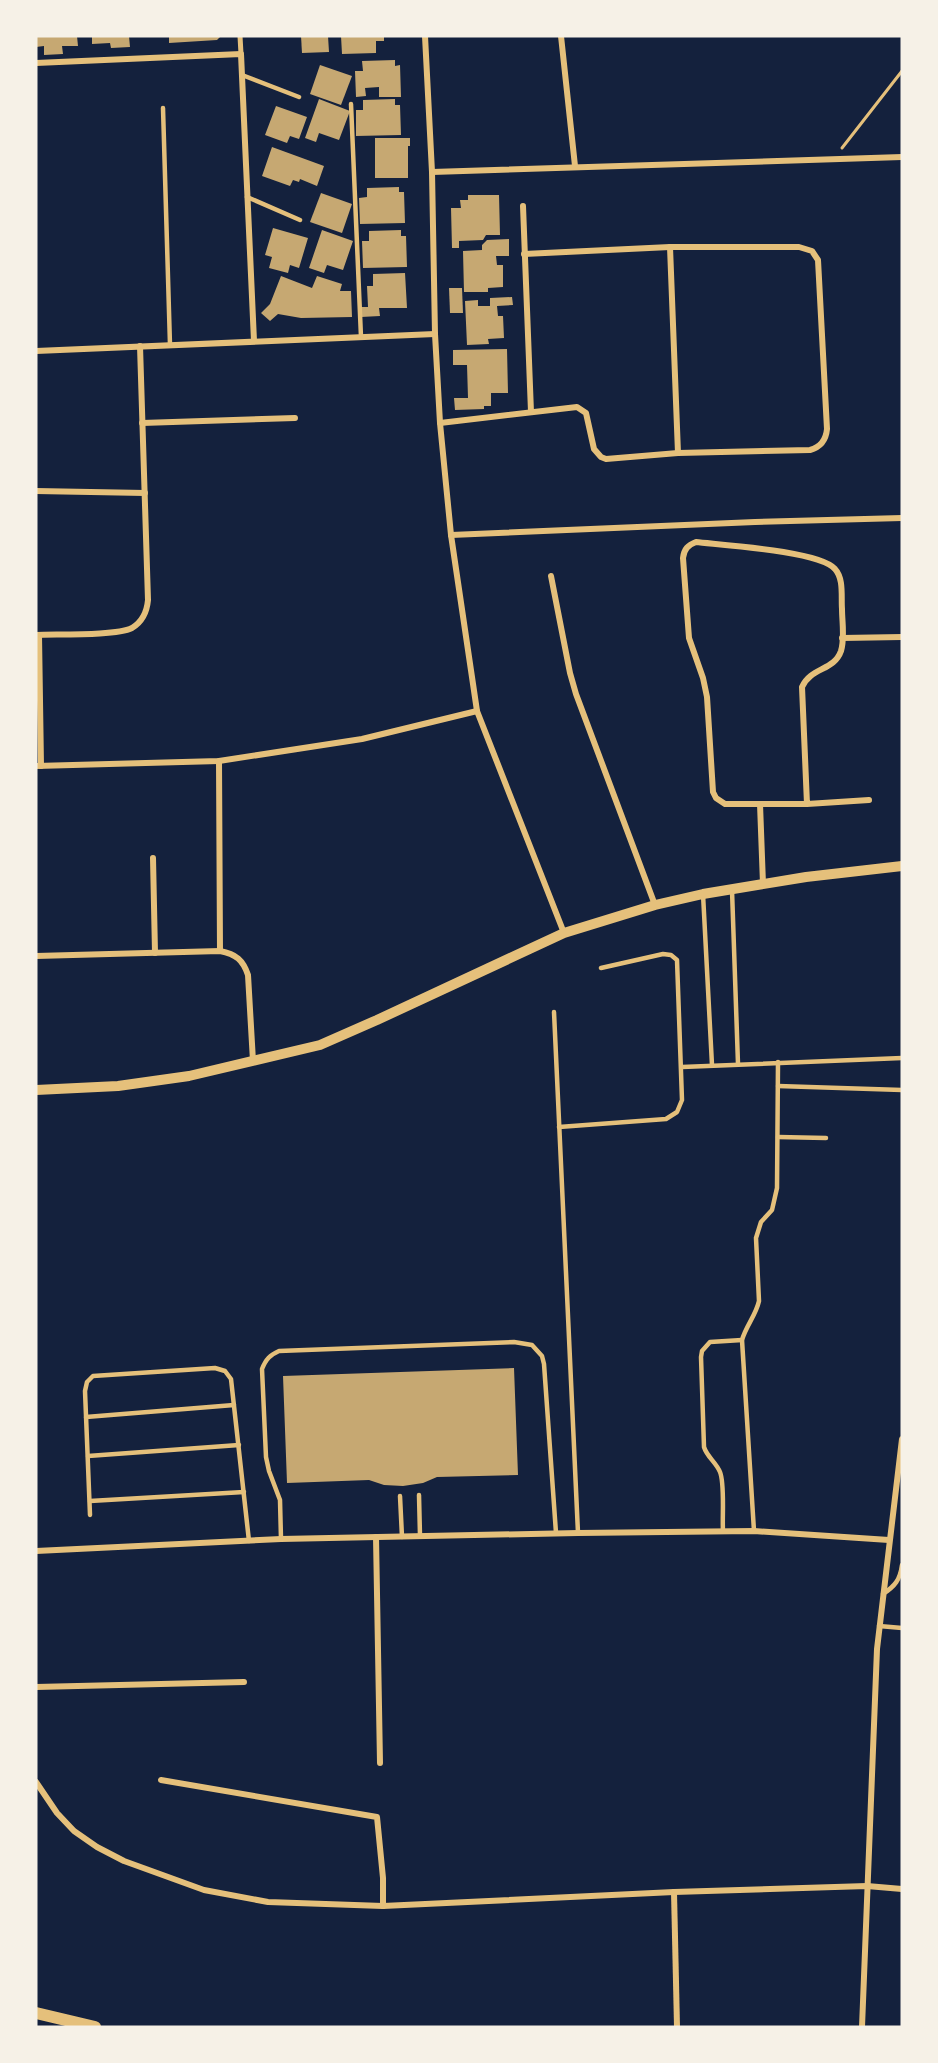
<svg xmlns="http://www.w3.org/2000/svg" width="938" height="2063" viewBox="0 0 938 2063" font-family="Cabin,sans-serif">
	<rect width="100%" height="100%" fill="#14213d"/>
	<g fill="#c6a872">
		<polygon points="36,36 77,36 78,46 62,46 63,54 44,55 44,46 36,47"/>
		<polygon points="92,36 129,36 130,47 111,48 110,43 92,44"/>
		<polygon points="169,36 221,36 217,40 169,43"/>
		<polygon points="301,36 328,36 329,52 302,53"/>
		<polygon points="341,36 384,36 384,41 376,41 376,53 342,54"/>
		<polygon points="395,60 395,66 400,65 401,97 379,97 379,87 365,88 366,96 356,97 355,71 363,71 362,61"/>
		<polygon points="320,65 352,76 341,105 310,94"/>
		<polygon points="319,99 350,111 339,140 319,133 316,142 305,138"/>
		<polygon points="395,99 395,105 400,105 401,135 356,136 356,110 363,110 363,100"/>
		<polygon points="276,106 307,117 299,139 290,136 287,143 265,135"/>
		<polygon points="375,138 410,138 410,146 408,146 408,178 375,178"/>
		<polygon points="272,147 324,166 317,186 300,179 299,182 293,180 290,186 262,176"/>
		<polygon points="399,187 399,192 404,192 405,223 360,224 359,198 367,197 367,188"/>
		<polygon points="321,193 352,204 342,233 310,222"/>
		<polygon points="468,195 499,195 500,235 486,235 483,240 459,241 459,248 452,248 451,208 461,208 460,200 468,200"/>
		<polygon points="273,228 308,238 299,268 290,265 288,273 269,268 272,257 265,255"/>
		<polygon points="322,230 353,241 343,270 327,265 324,273 309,268"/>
		<polygon points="401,230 401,236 406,236 407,267 363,268 362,241 369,241 369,231"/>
		<polygon points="509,239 509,256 496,256 497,265 503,265 503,287 488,288 488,292 464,292 463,251 482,250 482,245 487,240"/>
		<polygon points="405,273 407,308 379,308 380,316 361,317 361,307 368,307 367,286 373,286 373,274"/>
		<polygon points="281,276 312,288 317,276 342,284 340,291 351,291 352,317 301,318 278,314 270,321 261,313 270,304"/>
		<polygon points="449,288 462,288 463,313 450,313"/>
		<polygon points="512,297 513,305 497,306 498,316 503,316 504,338 488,339 489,344 467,345 465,301 478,300 478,306 490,306 490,298"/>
		<polygon points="507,349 508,393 491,393 491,406 484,406 484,409 455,410 454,398 468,398 467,365 453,365 453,350"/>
		<polygon points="514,1368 518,1475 437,1477 423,1483 403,1486 384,1485 369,1480 287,1483 283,1376"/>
	</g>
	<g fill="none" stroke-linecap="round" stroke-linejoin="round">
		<polyline stroke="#e5c07b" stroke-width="3" points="842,148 902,71"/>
		<g stroke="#e5c07b" stroke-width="4.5">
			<polyline points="242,75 299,97"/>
			<polyline points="351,104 361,337"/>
			<polyline points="163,108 170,345"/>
			<polyline points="247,197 300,220"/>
			<polyline points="732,890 738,1064"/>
			<polyline points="703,894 712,1065"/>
			<polyline points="554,1012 578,1533"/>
			<polyline points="682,1067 902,1058"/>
			<polyline points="778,1086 902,1090"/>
			<polyline points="559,1127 666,1119 677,1112 682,1100 677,960 671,955 663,954 601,968"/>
			<polyline points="778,1137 826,1138"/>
			<polyline points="86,1417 234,1405"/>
			<polyline points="88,1456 239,1445"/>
			<polyline points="419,1495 420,1536"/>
			<polyline points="400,1496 402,1537"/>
			<polyline points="90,1501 244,1492"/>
			<polyline points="90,1515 85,1391 87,1382 93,1376 215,1368 225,1371 231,1379 249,1541"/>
			<path d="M723,1531c-1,-14 2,-47 -3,-59 -4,-10 -13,-15 -16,-25l-3,-90 1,-6 8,-9 32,-2"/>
			<path d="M754,1531l-12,-191c4,-14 14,-25 17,-39l-3,-63 5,-16 11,-12 5,-22 1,-126"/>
			<path d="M281,1539l-1,-39 -11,-29 -3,-14 -4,-88c4,-10 8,-14 17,-18l235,-9 18,3 10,11 2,8 12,169"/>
			<path d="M883,1594c12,-8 17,-14 19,-29"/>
			<polyline points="879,1626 902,1628"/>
		</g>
		<polyline stroke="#e5c07b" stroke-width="5" points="240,36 241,54"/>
		<g stroke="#e5c07b" stroke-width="6">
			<polyline points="425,36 432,172 435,334 440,423 451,535 477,711 564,933"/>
			<polyline points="561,36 575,166"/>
			<polyline points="36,63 241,54 254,341"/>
			<polyline points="432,172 902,157"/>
			<polyline points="523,206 531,412"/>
			<polyline points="670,247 678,453"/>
			<polyline points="36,351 435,334"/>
			<polyline points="142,423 295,418"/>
			<path d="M440,423l137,-16 9,6 8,36 7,8 5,2 72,-6 132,-3c11,-3 16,-10 17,-21l-9,-169 -6,-9 -13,-4h-129l-146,7"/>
			<polyline points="36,491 145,493"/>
			<polyline points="451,535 755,522 902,518"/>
			<polyline points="551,576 570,673 576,694 655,905"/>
			<path d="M36,635c21,-1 80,1 96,-7 10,-6 15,-17 16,-28l-8,-254"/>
			<polyline points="39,635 41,766"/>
			<polyline points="842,638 902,637"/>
			<polyline points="219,761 220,951"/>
			<polyline points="36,766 219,761 362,739 477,711"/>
			<polyline points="760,804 763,884"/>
			<path d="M807,804l-5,-117c9,-20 32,-16 39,-36 4,-13 1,-29 1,-42 -1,-13 2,-30 -7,-40 -15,-18 -113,-24 -139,-27 -8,3 -12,7 -13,16l6,80 14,40 4,19 6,95 3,6 9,6h82l62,-4"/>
			<polyline points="153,858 155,953"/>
			<path d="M36,956l184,-5c16,3 23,9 28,24l5,86"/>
			<polyline points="376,1537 380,1763"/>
			<polyline points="36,1551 281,1539 578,1533 754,1531 889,1540"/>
			<polyline points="36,1687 244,1682"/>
			<polyline points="161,1780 377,1817 383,1878 383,1906"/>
			<polyline points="36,1782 57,1813 74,1831 97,1847 124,1861 204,1890 268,1902 383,1906 674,1892 867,1886 902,1889"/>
			<polyline points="674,1892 677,2027"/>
			<polyline points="862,2027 877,1649 902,1439"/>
		</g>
		<polyline stroke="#e5c07b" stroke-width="10" points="36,1090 118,1086 189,1076 320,1045 377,1020 564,933 655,905 703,894 806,877 902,866"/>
		<polyline stroke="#e5c07b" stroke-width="12" points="36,2013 95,2027"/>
	</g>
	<rect width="938" height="2063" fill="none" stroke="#f6f1e7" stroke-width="75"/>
</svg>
